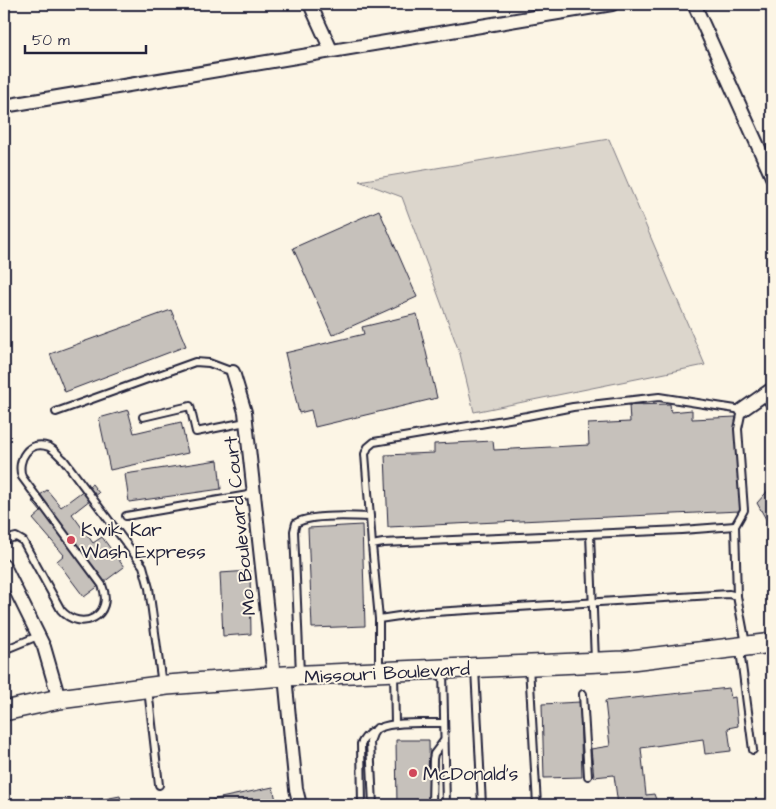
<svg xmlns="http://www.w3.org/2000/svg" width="776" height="809" viewBox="0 0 776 809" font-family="'Architects Daughter',sans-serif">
	<rect width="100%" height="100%" fill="#fcf5e5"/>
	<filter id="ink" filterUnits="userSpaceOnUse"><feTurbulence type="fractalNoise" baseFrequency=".02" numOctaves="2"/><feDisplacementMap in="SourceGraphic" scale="10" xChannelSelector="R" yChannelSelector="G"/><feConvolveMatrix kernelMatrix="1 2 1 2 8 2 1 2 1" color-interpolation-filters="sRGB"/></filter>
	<g filter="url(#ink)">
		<polygon fill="#dcd6cc" stroke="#7f7c84" points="609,139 705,365 474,412 460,354 402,197 359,181"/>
		<g fill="#c6c1bb" stroke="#22223b">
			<polygon points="379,210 417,297 332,335 293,248"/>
			<polygon points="171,310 186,346 65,392 50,354"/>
			<polygon points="417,314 437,398 315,427 311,410 299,413 285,353 364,334 362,327"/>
			<polygon points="670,404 671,412 692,410 692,419 736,417 740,511 388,527 385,455 434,453 434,444 493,441 494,450 589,445 588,424 630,422 629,405"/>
			<polygon points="128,410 134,433 181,422 188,453 110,470 99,418"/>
			<polygon points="218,460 221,489 129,502 125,474"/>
			<polygon points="92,484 99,493 72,514 93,543 102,537 124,567 84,597 57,561 64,555 33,519 41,512 32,501 47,490 61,507"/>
			<polygon points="772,486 772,530 757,503"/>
			<polygon points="362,525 365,626 312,628 308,528"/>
			<polygon points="250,571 251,634 223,636 220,573"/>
			<polygon points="729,688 731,698 735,697 738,726 728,728 731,751 705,754 703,739 641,748 646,795 654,794 658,805 618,805 614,775 594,777 591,749 610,746 605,701"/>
			<polygon points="580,702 582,777 544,778 542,704"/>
			<polygon points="396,740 429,740 430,805 397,805"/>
			<polygon points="273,787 277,805 193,805 192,804"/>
			<polygon points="120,796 122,805 73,805"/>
			<polygon points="71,800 71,805 46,805"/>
		</g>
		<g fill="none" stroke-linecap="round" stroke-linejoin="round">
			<g stroke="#22223b" stroke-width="10">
				<g id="lane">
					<polyline points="764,395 772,408"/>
					<polyline points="56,412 195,362 209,363 233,372"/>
					<polyline points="143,417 190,406 196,432 246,422"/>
					<polyline points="126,516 254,494"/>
					<polyline points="370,517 365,454 368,447 374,442 527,416 573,407 659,397 742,410 738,429 744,510 735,526 737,596"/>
					<polyline points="590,534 595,661"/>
					<path d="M4,540l12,-3 7,4 38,69c20,23 54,6 41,-25l-80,-108c-6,-17 7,-38 27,-30 6,3 10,9 15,13l79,106 6,22 13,97"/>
					<polyline points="379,619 372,545 383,543 682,530 735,526"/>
					<polyline points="4,650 38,636"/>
					<polyline points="740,650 753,750"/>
					<polyline points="529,666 537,805"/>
					<polyline points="475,669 482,805"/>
					<polyline points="443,670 446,805"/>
					<polyline points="379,671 379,619 419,613 729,594 737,596 746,644"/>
					<polyline points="394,672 395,724"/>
					<path d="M300,674l-6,-143 2,-8c15,-9 56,-7 74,-6l2,28"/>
					<polyline points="148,689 159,785"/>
					<polyline points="583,694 588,776"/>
					<path d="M362,805l-1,-61c13,-27 57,-20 83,-21"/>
					<polyline points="373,805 370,742 373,734 377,728"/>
					<polyline points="432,805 433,759 434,754 443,742"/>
				</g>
			</g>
			<g stroke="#22223b" stroke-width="16">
				<g id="street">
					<polyline points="310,4 331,50"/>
					<polyline points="694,4 772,177"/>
					<polyline points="4,106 612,4"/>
					<polyline points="233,372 245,412 274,677"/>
					<polyline points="742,410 772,389"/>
					<polyline points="4,566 44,647 59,699"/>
					<polyline points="285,676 296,789 300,805"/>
				</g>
			</g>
			<g stroke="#22223b" stroke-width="22">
				<polyline id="secondary" points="4,711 59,699 167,685 285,676 623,661 772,643"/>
			</g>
			<use href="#lane" stroke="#fcf5e5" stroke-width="6"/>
			<use href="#street" stroke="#fcf5e5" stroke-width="12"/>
			<use href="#secondary" stroke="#fcf5e5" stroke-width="19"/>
		</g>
	</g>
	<g fill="#d1495b" stroke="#fcf5e5" stroke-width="2">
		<circle cx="71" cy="540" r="5"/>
		<circle cx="413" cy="773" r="5"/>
	</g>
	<g text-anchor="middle" stroke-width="4" stroke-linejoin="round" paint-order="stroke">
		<g font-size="19" fill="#22223b" stroke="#fcf5e5">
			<text transform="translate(239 526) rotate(-96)" y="7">Mo Boulevard Court</text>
			<text transform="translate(387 672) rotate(-3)" y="7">Missouri Boulevard</text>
		</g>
		<g font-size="19" fill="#22223b" stroke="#fcf5e5" text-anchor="start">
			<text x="81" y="536">Kwik Kar<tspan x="81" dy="22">Wash Express</tspan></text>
			<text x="423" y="780">McDonald's</text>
		</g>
	</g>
	<rect width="776" height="809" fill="none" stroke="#fcf5e5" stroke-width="20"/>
	<rect x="10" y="10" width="756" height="789" fill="none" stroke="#22223b" stroke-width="2" filter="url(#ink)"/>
	<path d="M25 45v8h121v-8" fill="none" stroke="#22223b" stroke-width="2.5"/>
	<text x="32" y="45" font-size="15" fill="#22223b" stroke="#fcf5e5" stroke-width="4" paint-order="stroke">50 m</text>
</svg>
